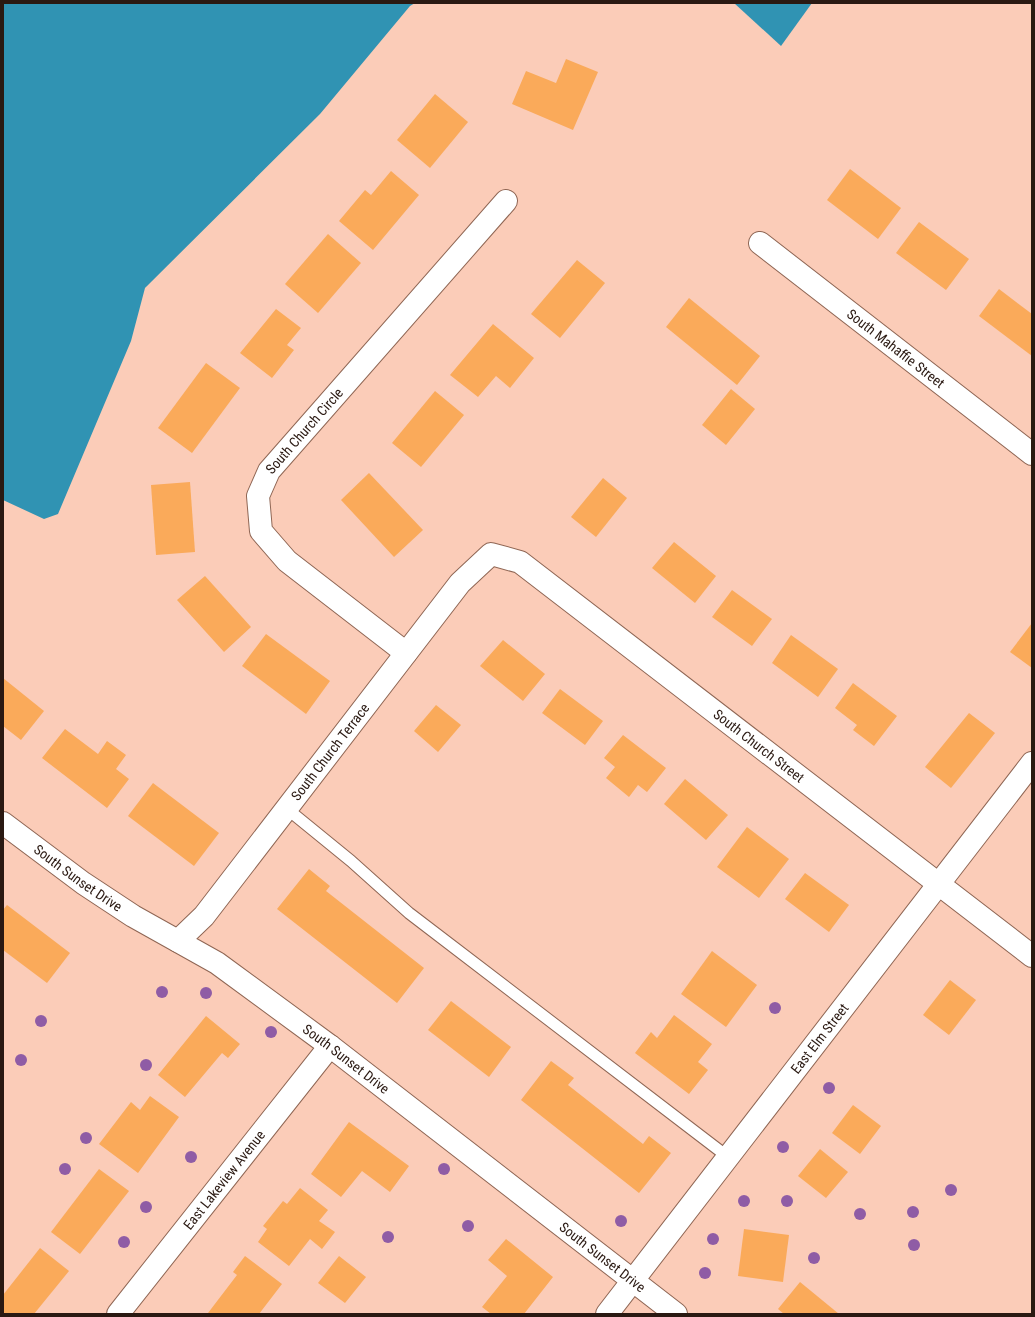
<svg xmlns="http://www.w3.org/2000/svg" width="1035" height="1317" viewBox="0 0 1035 1317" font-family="'Roboto Condensed',sans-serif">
	<rect width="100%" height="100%" fill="#fbccb8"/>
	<g fill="#3093b3">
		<polygon points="3,3 415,3 410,6 320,114 145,288 131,341 58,514 44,519 3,500"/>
		<polygon points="734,3 812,3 781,46"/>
	</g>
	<g fill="#faaa5a">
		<polygon points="566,59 598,72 573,130 512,104 526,71 556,83"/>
		<polygon points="435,94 468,122 430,168 397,140"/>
		<polygon points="850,169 901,208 878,239 827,200"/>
		<polygon points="391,171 419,195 373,250 339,221 365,190 371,195"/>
		<polygon points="919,222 969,259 946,290 896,253"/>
		<polygon points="328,234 361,263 318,313 285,284"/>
		<polygon points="577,260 605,283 560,338 531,314"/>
		<polygon points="999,289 1032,314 1032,356 979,316"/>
		<polygon points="689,298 760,356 737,385 666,327"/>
		<polygon points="276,309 301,328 287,345 294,350 272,378 240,353"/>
		<polygon points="493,324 534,358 510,388 496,376 478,397 450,375"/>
		<polygon points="206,363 240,388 192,453 158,428"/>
		<polygon points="731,389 755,409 726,445 702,425"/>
		<polygon points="435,391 464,415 421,467 392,443"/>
		<polygon points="369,473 423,530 394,557 341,500"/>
		<polygon points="603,478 627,498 596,537 571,517"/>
		<polygon points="190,482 195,552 156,555 151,485"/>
		<polygon points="674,542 716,576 695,603 652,568"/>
		<polygon points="205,576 251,627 224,652 177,600"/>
		<polygon points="732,590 772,619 752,646 712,617"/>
		<polygon points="1032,623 1032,668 1010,652"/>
		<polygon points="266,634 330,681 306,714 242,666"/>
		<polygon points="791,635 838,669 818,697 772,663"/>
		<polygon points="503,640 545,674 523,701 480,666"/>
		<polygon points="3,678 44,711 21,740 3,726"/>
		<polygon points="853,683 897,716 874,746 853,730 857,725 835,708"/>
		<polygon points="560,689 603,721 585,745 542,713"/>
		<polygon points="436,705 461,725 438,752 414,731"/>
		<polygon points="969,713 995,733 951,788 925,767"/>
		<polygon points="65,729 98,754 107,741 126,755 116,769 129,779 107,808 42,758"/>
		<polygon points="623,735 666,768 647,792 638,785 629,797 606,778 615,767 604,758"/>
		<polygon points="685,779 728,815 706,840 664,804"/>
		<polygon points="153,783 219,833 194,866 128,816"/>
		<polygon points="747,827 789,859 759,898 717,867"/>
		<polygon points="309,869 330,886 326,891 424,968 397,1003 277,909"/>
		<polygon points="805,873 849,905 829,932 785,899"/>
		<polygon points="7,905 70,953 47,983 3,950 3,910"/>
		<polygon points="712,951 757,985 726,1027 681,994"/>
		<polygon points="950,980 976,1000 949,1035 923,1015"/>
		<polygon points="451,1001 511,1047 489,1077 428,1030"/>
		<polygon points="674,1015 712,1044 698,1062 708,1070 689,1094 635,1053 651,1032 657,1038"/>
		<polygon points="206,1016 240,1044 228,1058 222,1053 185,1097 158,1075"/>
		<polygon points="551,1061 574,1078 568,1085 643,1144 649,1136 671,1153 639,1193 521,1100"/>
		<polygon points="150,1096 179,1117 138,1173 99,1144 131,1102 140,1110"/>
		<polygon points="853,1105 881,1126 860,1154 832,1133"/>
		<polygon points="349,1122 409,1166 390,1192 362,1171 341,1197 311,1174"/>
		<polygon points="820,1149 848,1172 826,1198 798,1176"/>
		<polygon points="99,1169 129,1191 80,1254 51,1232"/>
		<polygon points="300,1188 328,1210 319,1221 335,1232 322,1249 310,1239 289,1266 258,1242 267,1229 263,1226 283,1201 287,1204"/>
		<polygon points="744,1229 789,1235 783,1282 738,1276"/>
		<polygon points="506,1239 553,1277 524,1314 491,1314 482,1307 507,1276 488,1260"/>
		<polygon points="40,1248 69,1271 34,1314 3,1314 3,1295"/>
		<polygon points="245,1256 282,1284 259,1314 210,1314 208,1313 237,1275 233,1272"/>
		<polygon points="339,1256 366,1277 345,1303 318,1283"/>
		<polygon points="800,1282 839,1314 784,1314 778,1309"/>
	</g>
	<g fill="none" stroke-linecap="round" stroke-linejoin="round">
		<g stroke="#8f6654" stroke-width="13">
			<polyline id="lane" points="286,808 351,861 409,913 728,1157"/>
		</g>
		<g stroke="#8f6654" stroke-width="24">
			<g id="street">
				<path id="s1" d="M760,243l272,211"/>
				<path id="s2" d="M406,653l-119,-92 -26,-30 -3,-35 11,-25 237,-270"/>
				<path id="s3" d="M3,823l80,60 50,33 84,47 113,83 346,268"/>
				<path id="s4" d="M178,941l26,-25 256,-333 31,-29 29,8 512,394"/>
				<path id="s5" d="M118,1314l212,-268"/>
				<path id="s6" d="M607,1314l425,-551"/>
			</g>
		</g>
		<use href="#lane" stroke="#fff" stroke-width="11"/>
		<use href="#street" stroke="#fff" stroke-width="22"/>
	</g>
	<g fill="#8f5ca5">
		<circle cx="162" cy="992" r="6"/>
		<circle cx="206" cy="993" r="6"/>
		<circle cx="775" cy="1008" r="6"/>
		<circle cx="41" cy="1021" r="6"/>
		<circle cx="271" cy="1032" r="6"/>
		<circle cx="21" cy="1060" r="6"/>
		<circle cx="146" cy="1065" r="6"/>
		<circle cx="829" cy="1088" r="6"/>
		<circle cx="86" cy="1138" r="6"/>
		<circle cx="783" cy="1147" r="6"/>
		<circle cx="191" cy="1157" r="6"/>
		<circle cx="65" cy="1169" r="6"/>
		<circle cx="444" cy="1169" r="6"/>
		<circle cx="951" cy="1190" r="6"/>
		<circle cx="744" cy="1201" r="6"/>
		<circle cx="787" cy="1201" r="6"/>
		<circle cx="146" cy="1207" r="6"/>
		<circle cx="913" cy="1212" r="6"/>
		<circle cx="860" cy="1214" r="6"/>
		<circle cx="621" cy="1221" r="6"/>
		<circle cx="468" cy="1226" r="6"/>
		<circle cx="388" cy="1237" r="6"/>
		<circle cx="713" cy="1239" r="6"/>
		<circle cx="124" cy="1242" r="6"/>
		<circle cx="914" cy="1245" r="6"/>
		<circle cx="814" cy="1258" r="6"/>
		<circle cx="705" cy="1273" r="6"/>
	</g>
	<g text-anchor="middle" stroke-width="4" stroke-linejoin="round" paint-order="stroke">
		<g font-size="14" fill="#2a1912" stroke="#fcf7f5">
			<text dy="5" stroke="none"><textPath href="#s1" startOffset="172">South Mahaffie Street</textPath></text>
			<text dy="5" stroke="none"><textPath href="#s2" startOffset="306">South Church Circle</textPath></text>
			<text dy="5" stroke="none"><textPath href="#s4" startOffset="830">South Church Street</textPath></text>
			<text dy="5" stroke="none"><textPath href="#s4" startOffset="243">South Church Terrace</textPath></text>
			<text dy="5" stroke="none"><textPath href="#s3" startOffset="93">South Sunset Drive</textPath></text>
			<text dy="5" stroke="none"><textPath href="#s6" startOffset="348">East Elm Street</textPath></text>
			<text dy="5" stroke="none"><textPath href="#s3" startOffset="417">South Sunset Drive</textPath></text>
			<text dy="5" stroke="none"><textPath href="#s5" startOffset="171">East Lakeview Avenue</textPath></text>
			<text dy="5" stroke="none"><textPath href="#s3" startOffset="741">South Sunset Drive</textPath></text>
		</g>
	</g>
	<rect width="1035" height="1317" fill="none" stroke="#2a1912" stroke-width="8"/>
</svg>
